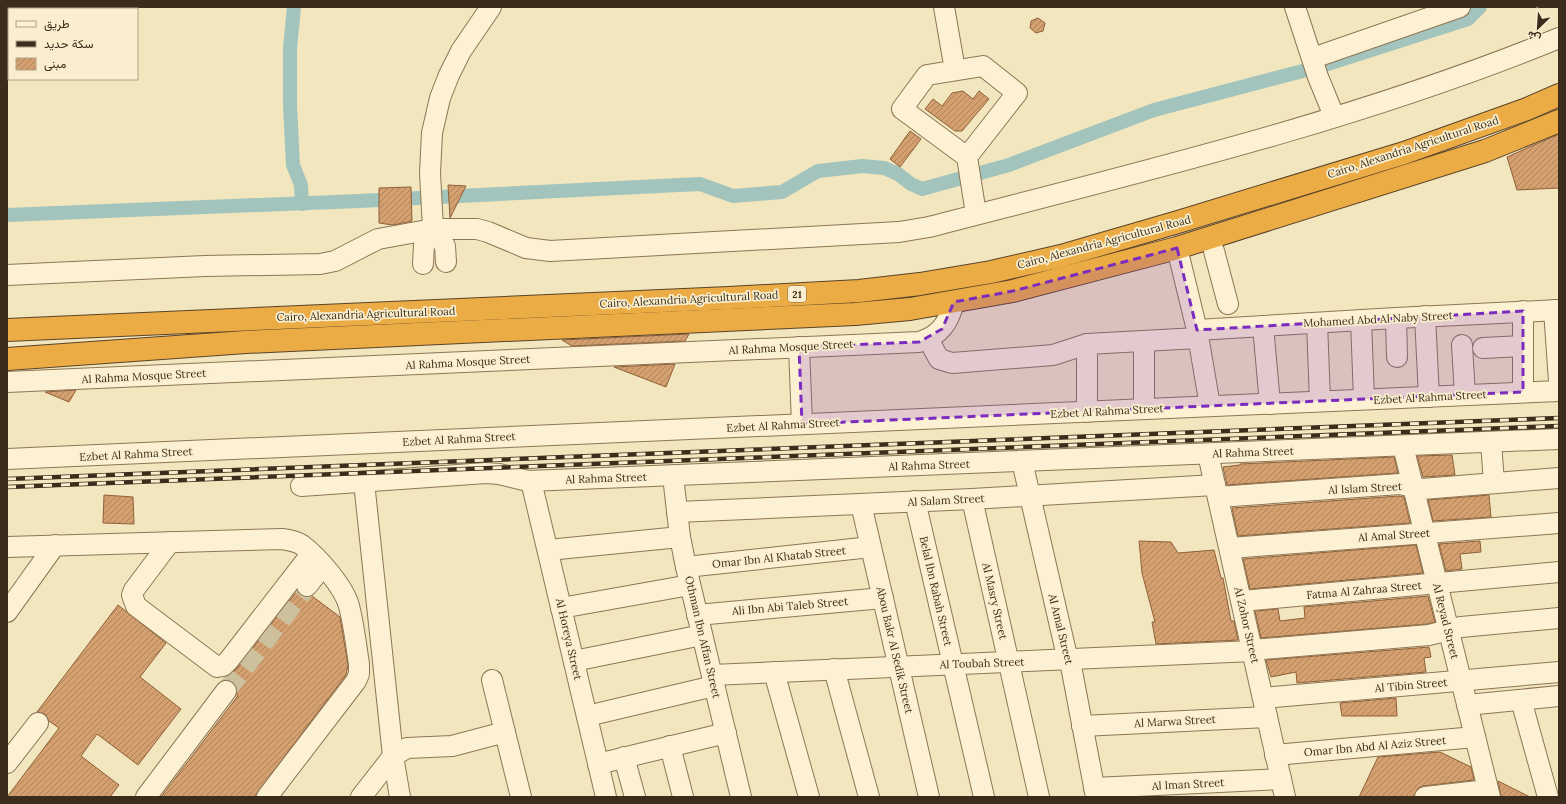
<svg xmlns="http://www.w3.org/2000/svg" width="1566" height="804" viewBox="0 0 1566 804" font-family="Lora,Vazirmatn,serif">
	<defs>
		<pattern id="building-hatch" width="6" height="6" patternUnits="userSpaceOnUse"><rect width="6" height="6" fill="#d5a070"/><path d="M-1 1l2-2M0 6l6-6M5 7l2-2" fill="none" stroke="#ae835b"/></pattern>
	</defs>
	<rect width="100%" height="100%" fill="#f2e6be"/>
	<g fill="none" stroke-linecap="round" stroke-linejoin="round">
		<g stroke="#a2c4bc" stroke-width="14">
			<polyline points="294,7 290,48 290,105 293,165 301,185 302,204"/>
			<polyline points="7,215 359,201 700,184 733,196 782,192 818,171 862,166 884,168 898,174 911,184 922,189 1009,165 1154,110 1318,67 1468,19 1480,7"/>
		</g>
	</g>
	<g fill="url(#building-hatch)" stroke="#8f5f38">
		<polygon points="1038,18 1045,23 1043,31 1036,33 1030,28 1031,21"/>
		<polygon points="963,91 973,99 979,91 989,99 962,131 955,131 925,109 933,99 942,106 952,93"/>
		<polygon points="910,131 921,139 900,167 890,159"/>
		<polygon points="1559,134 1559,188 1517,190 1507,157"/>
		<polygon points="448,185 466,186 450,218"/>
		<polygon points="411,187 412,221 393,225 379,223 379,188"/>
		<polygon points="689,334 685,341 572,346 562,340"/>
		<polygon points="675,364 666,387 614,367"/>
		<polygon points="76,390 69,402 45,392"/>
		<polygon points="1452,455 1455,475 1423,477 1417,456"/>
		<polygon points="1394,457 1398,473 1227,485 1223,467 1240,465 1240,464"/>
		<polygon points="104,495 133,497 134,524 103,523"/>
		<polygon points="1489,495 1491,517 1433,521 1428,500"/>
		<polygon points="1399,496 1404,497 1410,523 1238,536 1232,508"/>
		<polygon points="1139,541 1171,542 1178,553 1214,550 1221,578 1223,578 1231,621 1234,621 1238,640 1156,644 1152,622 1155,622 1142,573"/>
		<polygon points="1480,541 1481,552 1460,554 1462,569 1446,571 1439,544"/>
		<polygon points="1416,545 1423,573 1250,589 1243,559"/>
		<polygon points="297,591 305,597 312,596 340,617 348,665 346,675 254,797 161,797 237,697 237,687 233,682 224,680 238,667"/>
		<polygon points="1428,596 1435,622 1427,624 1261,638 1255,611 1278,609 1280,621 1305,618 1304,607"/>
		<polygon points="118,605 166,643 140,677 181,709 138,765 97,734 81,756 119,785 110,797 7,797 59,728 49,721 45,714 37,712"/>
		<polygon points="1429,647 1431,657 1424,658 1426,672 1297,683 1296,672 1271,677 1266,660"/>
		<polygon points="1396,698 1397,716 1342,716 1340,703"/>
		<polygon points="1440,752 1471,767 1474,780 1423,786 1418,788 1414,797 1359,797 1378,757"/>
		<polygon points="1498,781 1530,797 1501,797"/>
	</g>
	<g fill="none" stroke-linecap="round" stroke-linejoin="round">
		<polyline stroke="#cdc19d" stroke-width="20" stroke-dasharray="20 10" stroke-linecap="butt" points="226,691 307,586"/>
		<g stroke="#8d7655" stroke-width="22">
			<g id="minor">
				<polyline points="944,7 955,70"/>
				<polyline points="1295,7 1318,77 1334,116"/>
				<polyline points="1313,58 1460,7"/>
				<polyline points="967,157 1017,93 983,66 927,75 902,109 967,157 976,214"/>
				<polyline points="1177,248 1197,330 1210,406"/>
				<polyline points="1214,251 1228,304"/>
				<polyline points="446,262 445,246 433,229 430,173 432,133 440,98 449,75 461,51 491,7"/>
				<polyline points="423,264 424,245 433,229"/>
				<path d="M7,275l198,-9 115,-2 15,-3 43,-22 55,-10h44l11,3 38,16 24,3 349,-19 30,-5c212,-55 427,-106 630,-189"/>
				<polyline points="1554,310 1559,381"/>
				<polyline points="1523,311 1523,392"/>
				<polyline points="1425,316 1429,397"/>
				<polyline points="1396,318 1397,357"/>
				<polyline points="1361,320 1364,399"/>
				<polyline points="1317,323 1320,401"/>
				<polyline points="1263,326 1270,404"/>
				<polyline points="1197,330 1396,318 1559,310"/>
				<polyline points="928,339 939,359 952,363 1053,355 1087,344 1198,338"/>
				<polyline points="1144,341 1144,409"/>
				<polyline points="1087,344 1087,412"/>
				<polyline points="1462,345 1465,395"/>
				<polyline points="799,347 802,424"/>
				<polyline points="1483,348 1523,346"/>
				<path d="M7,382l912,-40c21,-6 30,-20 35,-40"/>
				<polyline points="1491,442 1494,483"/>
				<polyline points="1403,446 1490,797"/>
				<polyline points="1208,454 1285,797"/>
				<polyline points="7,459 1559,391"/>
				<polyline points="1022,461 1066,652 1071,666 1096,797"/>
				<polyline points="673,476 680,537 686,567 741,797"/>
				<polyline points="531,481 606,797"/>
				<polyline points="364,482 393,756 400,797"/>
				<polyline points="301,486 486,473 499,474 528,481 1559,439"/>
				<polyline points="1218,497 1400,484 1422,489 1559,478"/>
				<polyline points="972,499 1039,797"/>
				<polyline points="915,501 984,797"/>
				<polyline points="861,504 929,797"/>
				<polyline points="677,512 972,499 1215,485"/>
				<polyline points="170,542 134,590 132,595 136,606 217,667 223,666 229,660 311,554"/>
				<path d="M7,547l275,-8c7,1 14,2 20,6 16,12 42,42 47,61 5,19 7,39 10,58v10l-3,7 -89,116"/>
				<polyline points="1230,548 1559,523"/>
				<polyline points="548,550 680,537"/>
				<polyline points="686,567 871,547"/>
				<polyline points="307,586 323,566"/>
				<polyline points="1242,601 1559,572"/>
				<polyline points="561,608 690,585"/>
				<polyline points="7,612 55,545"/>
				<polyline points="697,615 883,598"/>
				<polyline points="1252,650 1429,635 1461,627 1559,618"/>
				<polyline points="574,661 702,635"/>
				<polyline points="834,669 869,797"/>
				<polyline points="774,672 809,797"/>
				<polyline points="712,675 1253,651"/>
				<polyline points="492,680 521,797"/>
				<polyline points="1263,698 1559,672"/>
				<polyline points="1521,700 1548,797"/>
				<polyline points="1467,705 1559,696"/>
				<polyline points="587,716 714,686"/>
				<polyline points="1082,726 1267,717"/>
				<polyline points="670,746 683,797"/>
				<polyline points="1275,755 1475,737"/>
				<polyline points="624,757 635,797"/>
				<polyline points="7,763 38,723"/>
				<polyline points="598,764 726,733"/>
				<polyline points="1094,788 1281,779"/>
				<polyline points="146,797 226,691"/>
				<polyline points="361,797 393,756 407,748 452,746 505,732"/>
				<polyline points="1425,797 1488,790"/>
			</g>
		</g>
		<g stroke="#5a432a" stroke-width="24">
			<g id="highway">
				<polyline points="7,330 729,298 859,291 920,284 991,272 1061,256 1178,222 1404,153 1527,109 1559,95"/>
				<polyline points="7,359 246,342 855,314 910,309 1013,291 1177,248 1485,151 1559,121"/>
			</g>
		</g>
		<use href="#minor" stroke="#fcf2d3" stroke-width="20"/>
		<use href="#highway" stroke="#ecac45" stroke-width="22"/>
		<g stroke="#3b2c1b" stroke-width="4.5">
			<g id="rail">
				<polyline points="7,479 1559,418"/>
				<polyline points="7,487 1559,426"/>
			</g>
		</g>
		<use href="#rail" stroke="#f9efcf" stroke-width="3" stroke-dasharray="9" stroke-linecap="butt"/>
	</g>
	<path fill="#7b2cbf" fill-opacity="0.2" stroke="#7b2cbf" stroke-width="3" stroke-dasharray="8 5" stroke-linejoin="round" d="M1177,248l20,82 326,-19v81l-721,32 -3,-77 120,-5 23,-13 12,-27 59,-11z"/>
	<g text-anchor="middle" stroke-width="3.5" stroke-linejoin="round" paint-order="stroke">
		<rect fill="#f9efcf" stroke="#746651" stroke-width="1" x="788" y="286" width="18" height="16" rx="3"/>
		<g font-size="10" font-weight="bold" fill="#3b2c1b">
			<text x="797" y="298">21</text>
		</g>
		<g font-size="11" fill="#3b2c1b" stroke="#f9efcf">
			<text transform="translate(1413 147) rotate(-18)" y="4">Cairo, Alexandria Agricultural Road</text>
			<text transform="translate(1104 242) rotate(-15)" y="4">Cairo, Alexandria Agricultural Road</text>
			<text transform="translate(689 299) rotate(-3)" y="4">Cairo, Alexandria Agricultural Road</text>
			<text transform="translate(366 314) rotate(-2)" y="4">Cairo, Alexandria Agricultural Road</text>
			<text transform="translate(1378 319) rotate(-3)" y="4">Mohamed Abd Al Naby Street</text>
			<text transform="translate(791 347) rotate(-3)" y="4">Al Rahma Mosque Street</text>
			<text transform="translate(468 362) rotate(-3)" y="4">Al Rahma Mosque Street</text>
			<text transform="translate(144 376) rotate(-3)" y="4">Al Rahma Mosque Street</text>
			<text transform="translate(1430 397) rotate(-3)" y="4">Ezbet Al Rahma Street</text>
			<text transform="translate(1107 411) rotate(-3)" y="4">Ezbet Al Rahma Street</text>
			<text transform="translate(783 425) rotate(-3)" y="4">Ezbet Al Rahma Street</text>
			<text transform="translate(459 439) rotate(-3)" y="4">Ezbet Al Rahma Street</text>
			<text transform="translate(1253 452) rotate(-2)" y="4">Al Rahma Street</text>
			<text transform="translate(136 454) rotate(-3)" y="4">Ezbet Al Rahma Street</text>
			<text transform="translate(929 465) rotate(-2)" y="4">Al Rahma Street</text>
			<text transform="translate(606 478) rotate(-2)" y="4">Al Rahma Street</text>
			<text transform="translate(1365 488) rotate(-3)" y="4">Al Islam Street</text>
			<text transform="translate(946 500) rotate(-3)" y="4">Al Salam Street</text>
			<text transform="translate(1394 535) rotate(-4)" y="4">Al Amal Street</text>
			<text transform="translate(779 557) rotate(-6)" y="4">Omar Ibn Al Khatab Street</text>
			<text transform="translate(1364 590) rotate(-5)" y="4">Fatma Al Zahraa Street</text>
			<text transform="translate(936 591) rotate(77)" y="4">Belal Ibn Rabah Street</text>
			<text transform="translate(995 601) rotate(77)" y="4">Al Masry Street</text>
			<text transform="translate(790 606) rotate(-5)" y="4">Ali Ibn Abi Taleb Street</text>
			<text transform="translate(1446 621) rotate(76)" y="4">Al Reyad Street</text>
			<text transform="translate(1247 625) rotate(77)" y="4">Al Zohor Street</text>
			<text transform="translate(1061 629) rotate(76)" y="4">Al Amal Street</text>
			<text transform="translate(703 637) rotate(77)" y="4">Othman Ibn Affan Street</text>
			<text transform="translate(569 639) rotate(77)" y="4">Al Horeya Street</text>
			<text transform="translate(895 650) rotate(77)" y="4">Abou Bakr Al Sedik Street</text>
			<text transform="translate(982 663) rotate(-2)" y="4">Al Toubah Street</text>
			<text transform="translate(1411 685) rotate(-5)" y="4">Al Tibin Street</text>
			<text transform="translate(1175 721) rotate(-3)" y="4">Al Marwa Street</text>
			<text transform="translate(1375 746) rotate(-5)" y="4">Omar Ibn Abd Al Aziz Street</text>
			<text transform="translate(1188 784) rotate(-3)" y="4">Al Iman Street</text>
		</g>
	</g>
	<rect width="1566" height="804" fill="none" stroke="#3b2c1b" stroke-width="16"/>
	<rect x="8" y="8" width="130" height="72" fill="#f9efcf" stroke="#ada187"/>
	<rect x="16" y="21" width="20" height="6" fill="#fcf2d3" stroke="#ada187"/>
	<text x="44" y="28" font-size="12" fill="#3b2c1b">طريق</text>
	<rect x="16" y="41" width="20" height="6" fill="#3b2c1b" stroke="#ada187"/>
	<text x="44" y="48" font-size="12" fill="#3b2c1b">سكة حديد</text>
	<rect x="16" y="58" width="20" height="12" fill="url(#building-hatch)" stroke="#ada187"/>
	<text x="44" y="68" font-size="12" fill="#3b2c1b">مبنى</text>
	<g transform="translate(1538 28) rotate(205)" stroke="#f9efcf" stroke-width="3" paint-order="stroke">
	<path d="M0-3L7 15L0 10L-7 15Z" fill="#3b2c1b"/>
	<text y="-6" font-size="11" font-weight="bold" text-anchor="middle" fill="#3b2c1b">ش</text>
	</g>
</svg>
